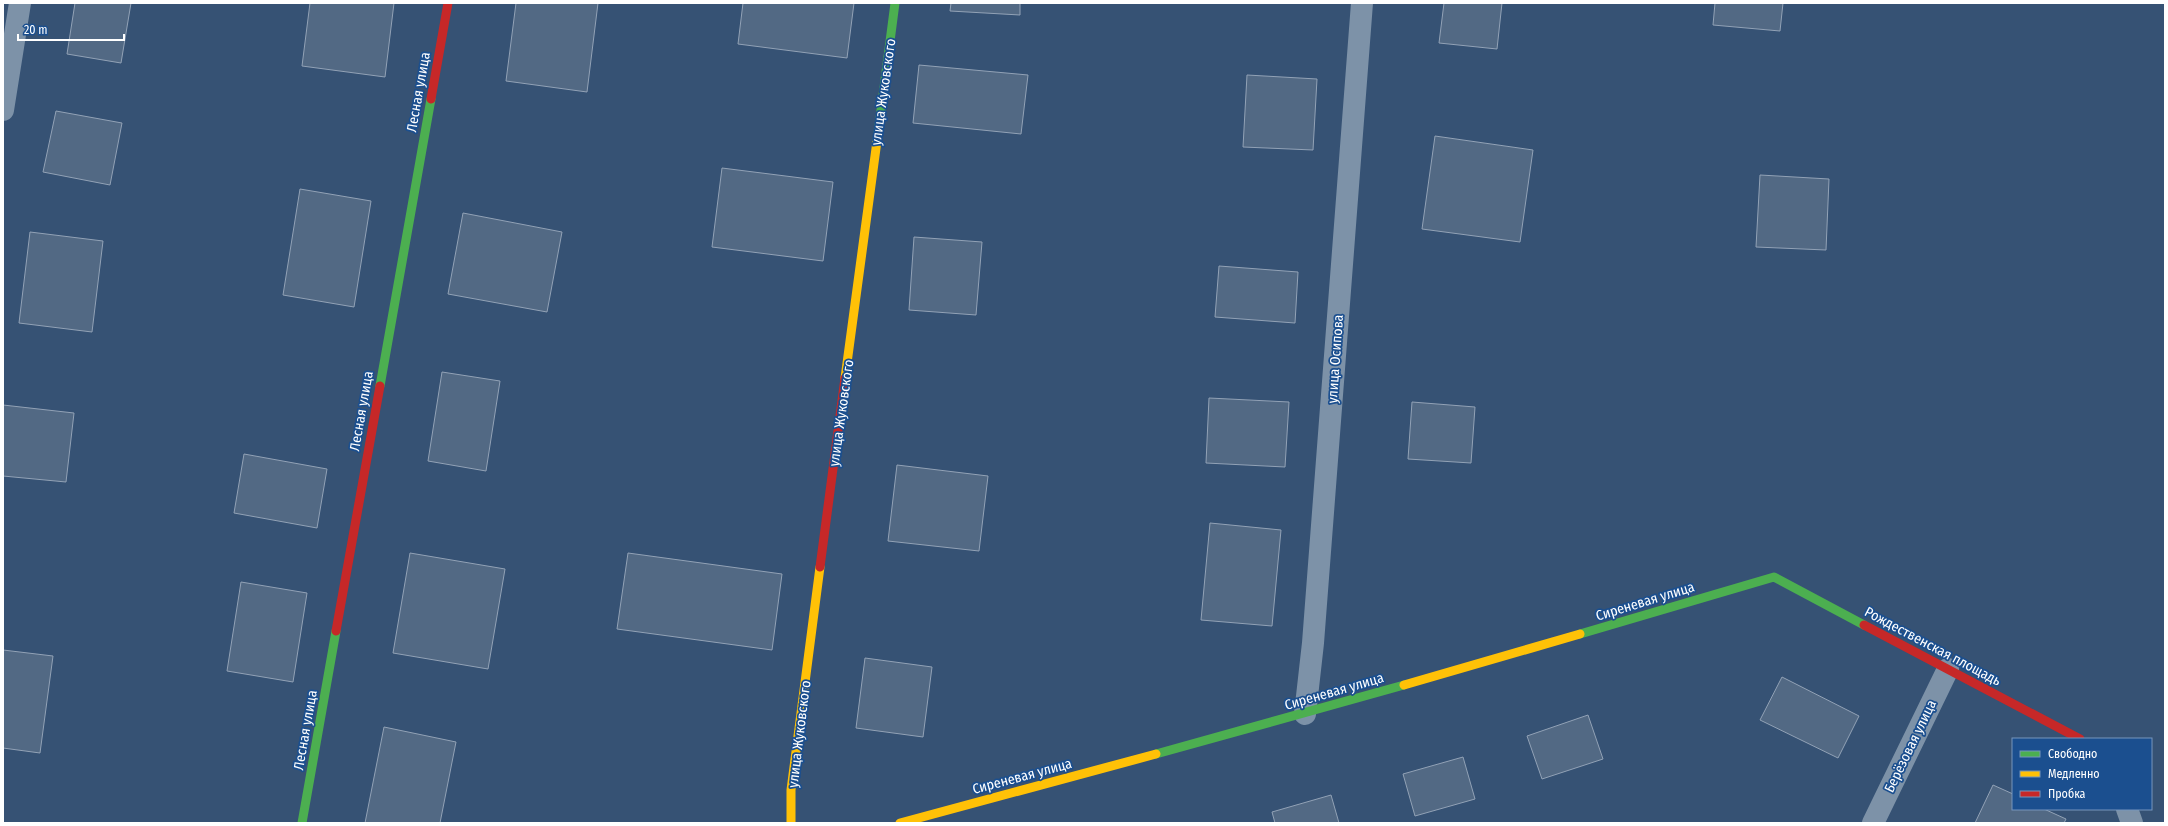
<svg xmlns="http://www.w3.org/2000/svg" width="2168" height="826" viewBox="0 0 2168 826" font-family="'Fira Sans Condensed',sans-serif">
	<rect width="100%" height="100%" fill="#365274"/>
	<g fill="#526984" stroke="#92a2b6">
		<polygon points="75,3 131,3 121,63 67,54"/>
		<polygon points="310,3 394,3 385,77 302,66"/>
		<polygon points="516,3 598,3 587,92 506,81"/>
		<polygon points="743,3 854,3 847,58 738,44"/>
		<polygon points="951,3 1020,3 1020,15 950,11"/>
		<polygon points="1444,3 1502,3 1497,49 1439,43"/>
		<polygon points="1715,3 1783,3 1780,31 1713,25"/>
		<polygon points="919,65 1028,75 1021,134 913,123"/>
		<polygon points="1247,75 1317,79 1313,150 1243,147"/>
		<polygon points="56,111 122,123 110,185 43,172"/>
		<polygon points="1435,136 1533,150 1520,242 1422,229"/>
		<polygon points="722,168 833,182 823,261 712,247"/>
		<polygon points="1760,175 1829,179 1826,250 1756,247"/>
		<polygon points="300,189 371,201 354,307 283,295"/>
		<polygon points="463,213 562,232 547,312 448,294"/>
		<polygon points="30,232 103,241 92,332 19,323"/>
		<polygon points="914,237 982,242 976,315 909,310"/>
		<polygon points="1219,266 1298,272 1295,323 1215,317"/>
		<polygon points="442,372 500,381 486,471 428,461"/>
		<polygon points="1209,398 1289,402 1285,467 1206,463"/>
		<polygon points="1412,402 1475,407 1471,463 1408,459"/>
		<polygon points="3,405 74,413 66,482 3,476"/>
		<polygon points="244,454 327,469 317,528 234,513"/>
		<polygon points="897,465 988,476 979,551 888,541"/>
		<polygon points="1210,523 1281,530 1272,626 1201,620"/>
		<polygon points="410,553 505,569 488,669 393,653"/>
		<polygon points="628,553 782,574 772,650 617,629"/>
		<polygon points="241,582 307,593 293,682 227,671"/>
		<polygon points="3,650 53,656 40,753 3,748"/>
		<polygon points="865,658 932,667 923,737 856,728"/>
		<polygon points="1782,677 1859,716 1838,758 1760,720"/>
		<polygon points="1588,715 1603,759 1542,779 1527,736"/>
		<polygon points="384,727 456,742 440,823 365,823"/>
		<polygon points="1463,757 1475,799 1415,816 1403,774"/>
		<polygon points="1993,785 2013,794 2013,809 2044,809 2066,819 2064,823 1975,823"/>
		<polygon points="1331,795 1339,823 1275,823 1272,812"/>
	</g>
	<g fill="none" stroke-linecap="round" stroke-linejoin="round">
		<g stroke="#7d92a8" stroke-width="22">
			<polyline points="3,110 20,3"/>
			<polyline points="1305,714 1313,643 1362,3"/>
			<polyline points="2127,809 2132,823"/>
			<polyline points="1873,823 1948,669"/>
		</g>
		<g stroke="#4caf50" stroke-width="9">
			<polyline points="877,141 895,3"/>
			<polyline points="380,386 431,99"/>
			<polyline points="1580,634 1774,577 1864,625"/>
			<polyline points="1156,754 1404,685"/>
			<polyline points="302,823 336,631"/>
		</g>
		<g stroke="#ffc107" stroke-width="9">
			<polyline points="845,378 877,141"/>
			<polyline points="1404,685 1580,634"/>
			<polyline points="791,823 791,790 820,567"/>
			<polyline points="900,823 1156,754"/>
		</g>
		<g stroke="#c62828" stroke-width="9">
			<polyline points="431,99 448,3"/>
			<polyline points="820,567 845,378"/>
			<polyline points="1864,625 2080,739"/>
			<polyline points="336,631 380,386"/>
		</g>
	</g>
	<g text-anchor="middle" stroke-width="3.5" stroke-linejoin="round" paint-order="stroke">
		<g font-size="14" fill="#fff" stroke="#1b4f8f">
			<text transform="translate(418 92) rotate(-80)" y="5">Лесная улица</text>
			<text transform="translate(883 92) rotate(-82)" y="5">улица Жуковского</text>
			<text transform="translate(1335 359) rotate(-86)" y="5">улица Осипова</text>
			<text transform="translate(361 411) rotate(-80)" y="5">Лесная улица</text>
			<text transform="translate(841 413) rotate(-82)" y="5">улица Жуковского</text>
			<text transform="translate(1645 601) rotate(-17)" y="5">Сиреневая улица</text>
			<text transform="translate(1933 646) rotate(28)" y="5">Рождественская площадь</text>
			<text transform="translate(1334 691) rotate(-16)" y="5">Сиреневая улица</text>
			<text transform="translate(305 730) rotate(-80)" y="5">Лесная улица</text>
			<text transform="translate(799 734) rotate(-83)" y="5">улица Жуковского</text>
			<text transform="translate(1910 746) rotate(-64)" y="5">Берёзовая улица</text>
			<text transform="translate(1022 776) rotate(-15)" y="5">Сиреневая улица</text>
		</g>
	</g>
	<rect width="2168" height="826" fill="none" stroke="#ffffff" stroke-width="8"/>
	<rect x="2012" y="738" width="140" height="72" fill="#1b4f8f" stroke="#7695bc"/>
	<rect x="2020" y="751" width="20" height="6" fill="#4caf50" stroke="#7695bc"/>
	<text x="2048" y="758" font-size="12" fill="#ffffff">Свободно</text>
	<rect x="2020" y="771" width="20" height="6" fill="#ffc107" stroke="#7695bc"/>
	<text x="2048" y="778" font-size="12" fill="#ffffff">Медленно</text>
	<rect x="2020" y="791" width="20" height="6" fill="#c62828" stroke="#7695bc"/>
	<text x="2048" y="798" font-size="12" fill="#ffffff">Пробка</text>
	<path d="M18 34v6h106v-6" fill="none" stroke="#ffffff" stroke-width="2"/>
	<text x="24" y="34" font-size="12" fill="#ffffff" stroke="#1b4f8f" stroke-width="3" paint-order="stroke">20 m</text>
</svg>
